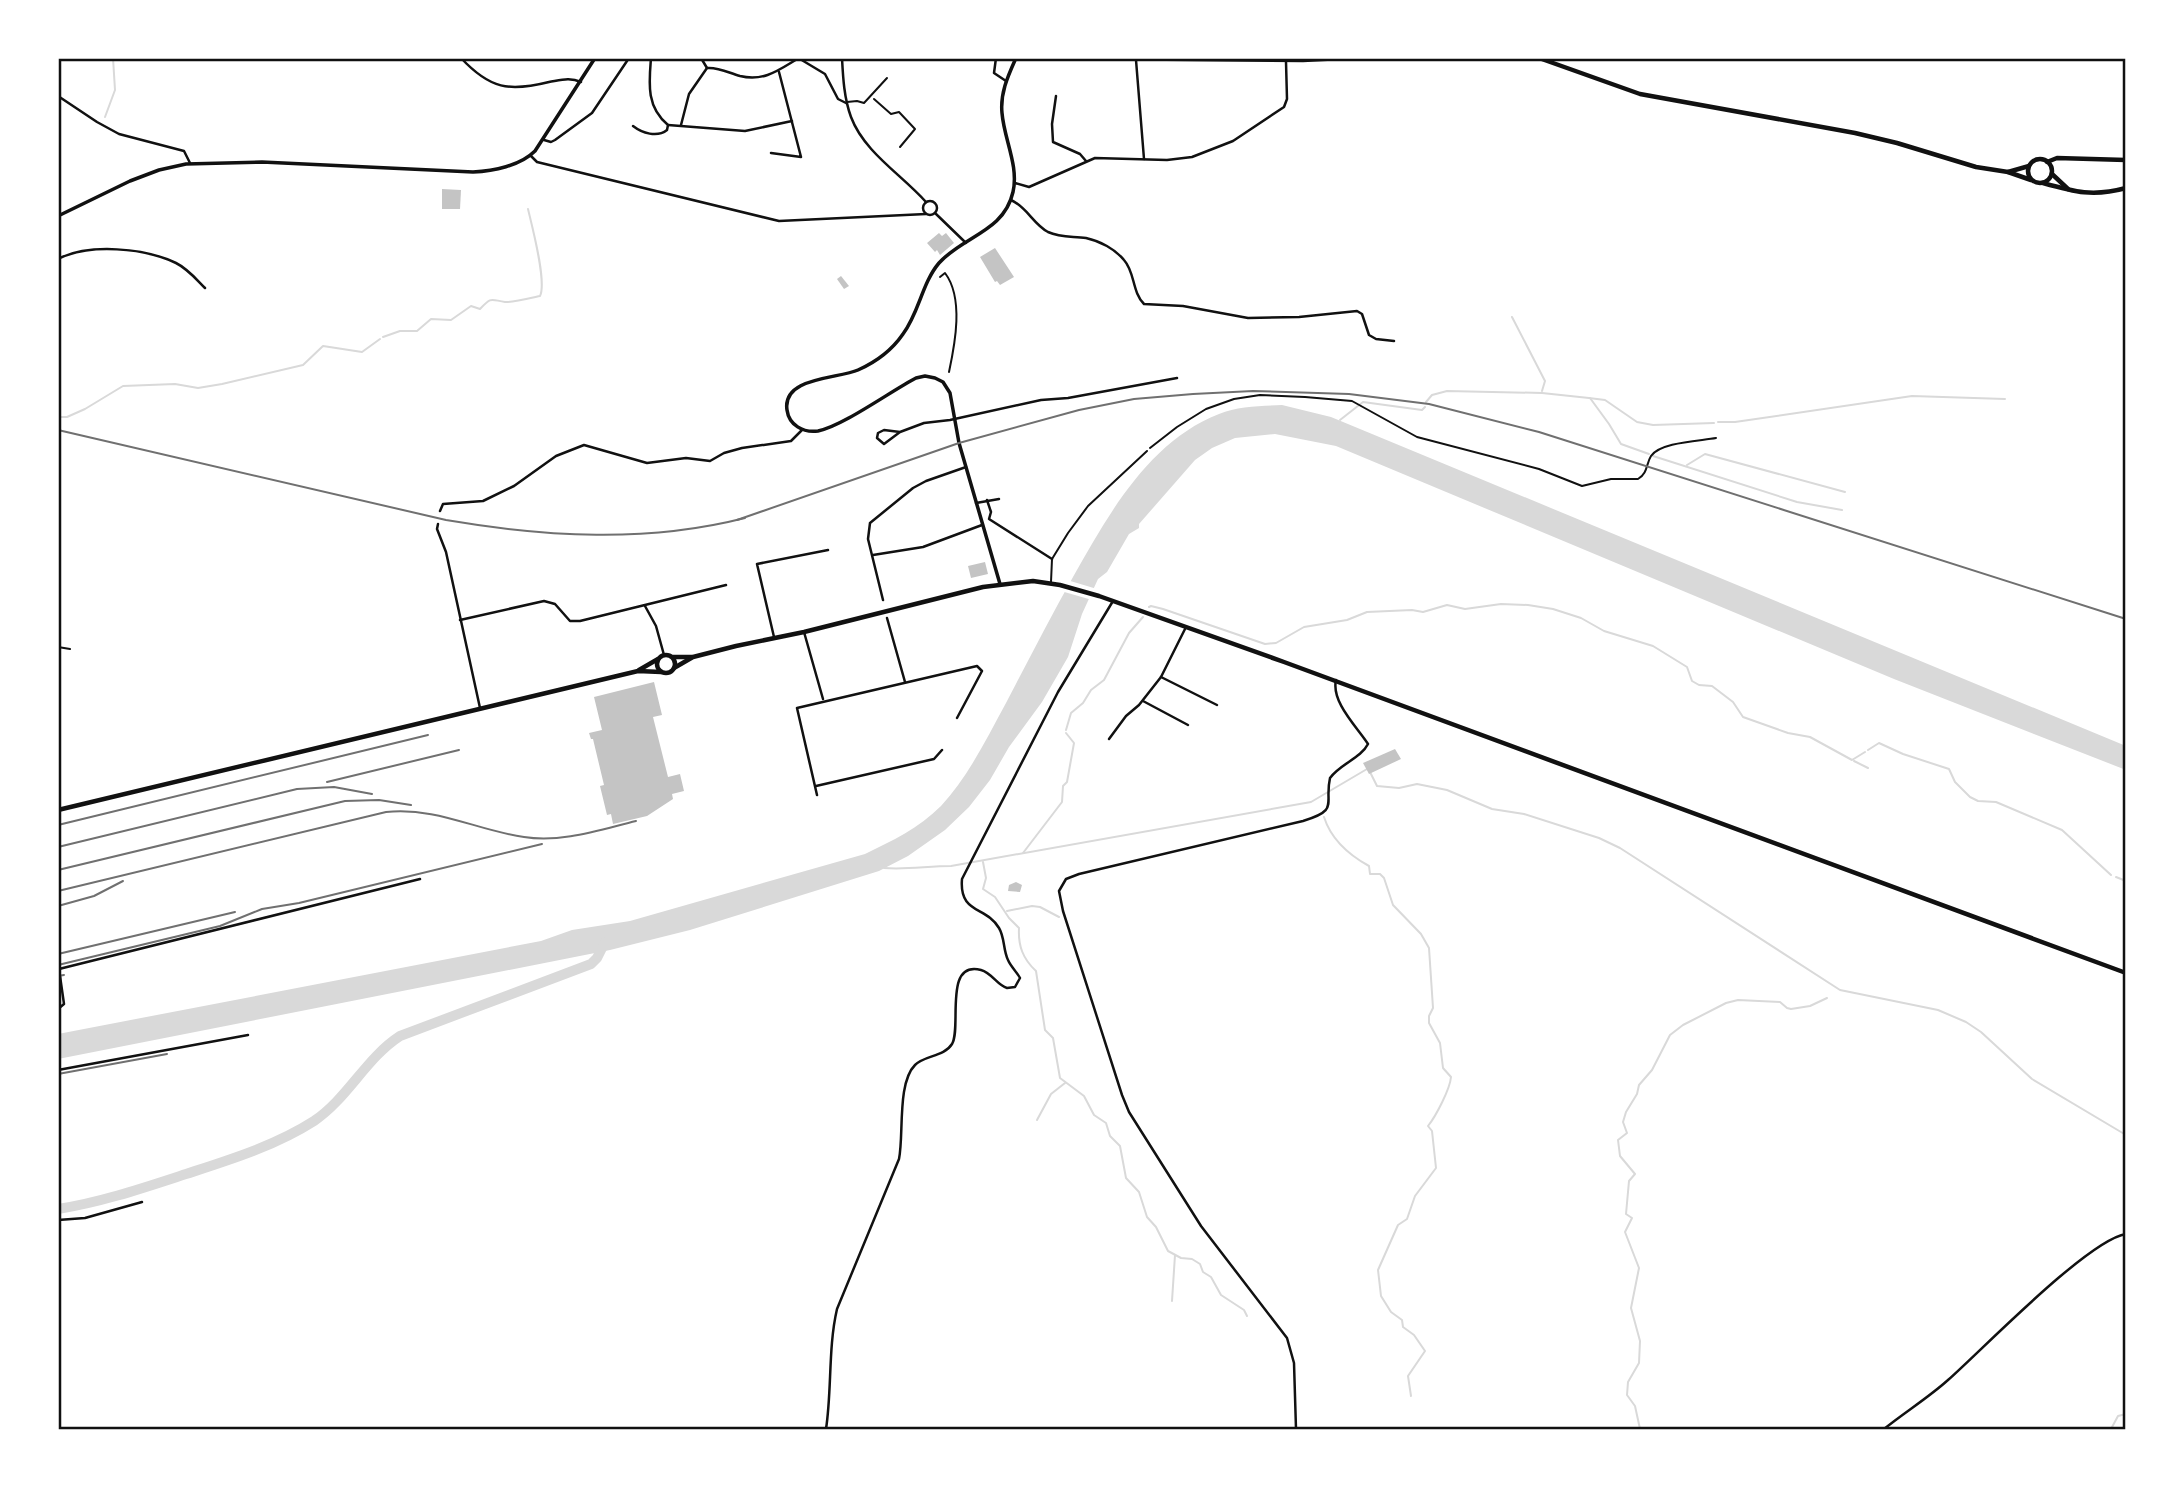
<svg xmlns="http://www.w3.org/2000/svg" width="2184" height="1487" viewBox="0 0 2184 1487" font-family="'Space Grotesk',sans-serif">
	<rect width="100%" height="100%" fill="#fff"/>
	<path fill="#d9d9d9" d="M1282,405l49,12 795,329v24l-232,-91 -558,-233 -61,-12 -40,4 -23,10 -17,12 -56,64v4l-10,6 -22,38 -9,7 -16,35 -14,43 -26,45 -33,45 -19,33 -21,27 -24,23 -37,26 -29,15 -189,59 -80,20 -552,109v-25l483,-93 31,-11 58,-9 235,-67c27,-13 54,-26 76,-48 27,-29 46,-68 65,-103 22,-42 44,-85 67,-126 35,-62 76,-136 146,-163 19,-8 42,-8 63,-9z"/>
	<polygon fill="#fff" points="1067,580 1097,589 1092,600 1061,591"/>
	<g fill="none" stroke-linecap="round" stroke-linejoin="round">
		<g stroke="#d9d9d9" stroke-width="2">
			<polyline points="105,117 115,90 113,58"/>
			<polyline points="1512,317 1545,381 1542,391"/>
			<path d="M383,337l17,-6h17l14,-12 20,1 20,-14 9,3c12,-13 11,-9 25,-7 5,1 30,-5 35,-6 7,-14 -8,-70 -12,-87"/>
			<polyline points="1590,398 1609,424 1621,444 1649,454"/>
			<polyline points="1426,402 1432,395 1447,391 1542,393 1589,398 1605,400 1637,422 1653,425 1714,423"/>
			<polyline points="58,417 67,417 85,409 123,386 175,384 198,388 222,384 303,365 323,346 362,352 380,339"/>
			<polyline points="1340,420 1363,402 1422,410 1425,407"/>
			<polyline points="1718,422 1735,422 1912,396 2005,399"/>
			<polyline points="1653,456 1797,502 1842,510"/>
			<polyline points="1687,465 1705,454 1845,492"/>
			<polyline points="1149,607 1151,606 1163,609 1265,644 1276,643 1304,627 1347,620 1367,612 1412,610 1423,612 1447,605 1465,609 1501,604 1528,605 1553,609 1581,618 1604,631 1653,646 1687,667 1692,681 1699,685 1712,686 1733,702 1743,717 1788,733 1810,737 1852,760 1865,752"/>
			<polyline points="1066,730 1071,713 1083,703 1091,690 1104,680 1129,633 1143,617"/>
			<polyline points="1868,750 1879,743 1903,754 1949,769 1955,782 1970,797 1978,801 1996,802 2062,830 2111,875"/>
			<polyline points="1854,761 1868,768"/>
			<polyline points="1370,772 1377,786 1399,788 1417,784 1447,790 1492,809 1524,814 1599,838 1620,848 1840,990 1938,1010 1966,1022 1981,1032 2032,1079 2126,1135"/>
			<path d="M1324,817c7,22 25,38 45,49l1,8h10l4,4 9,27 28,29 8,14 4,60 -4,8v7l11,20 3,25 8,9c-1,12 -15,39 -23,49l4,5 4,37 -21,28 -8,23 -9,6 -20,45 3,26 10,16 11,8 1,7 11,8 11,16 -17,25 3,20"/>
			<polyline points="1023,853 1062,802 1063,786 1067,782 1074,743 1066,733"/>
			<path d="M983,862l3,16 -3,11 12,8 14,21 10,10c-1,18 4,31 17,43l9,59 8,8 7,40 24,18 10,19 12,8 4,13 10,10 6,32 13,14 8,25 9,10 12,24 13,7 11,1 8,5 3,8 8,5 10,18 23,15 3,6"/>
			<path d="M884,868c22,2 44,-2 67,-2l360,-64 56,-33"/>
			<polyline points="2116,877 2126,881"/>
			<polyline points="1007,911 1032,906 1040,907 1059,917"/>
			<polyline points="1037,1120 1051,1094 1065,1083"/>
			<polyline points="1172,1301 1175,1255"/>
			<polyline points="1640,1429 1635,1406 1627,1395 1628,1382 1639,1363 1640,1341 1631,1308 1639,1268 1625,1232 1632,1218 1626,1214 1629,1181 1635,1174 1620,1156 1618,1140 1627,1133 1623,1122 1626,1112 1637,1094 1639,1085 1652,1070 1670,1035 1683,1025 1726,1003 1738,1000 1780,1002 1787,1008 1791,1009 1810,1006 1827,998"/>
			<polyline points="2111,1429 2118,1416 2126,1414"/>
		</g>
		<path stroke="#d9d9d9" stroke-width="10" d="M58,1209c44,-7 85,-21 128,-35 43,-14 89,-28 128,-53 34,-23 52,-63 86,-85l191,-72 6,-6 8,-16"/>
	</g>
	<g fill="#c4c4c4">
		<polygon points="442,189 461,190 460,209 442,209"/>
		<polygon points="939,233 942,236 946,233 954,243 940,255 937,250 935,252 927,243"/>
		<polygon points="995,248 1014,277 1000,285 997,281 995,282 980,257"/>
		<polygon points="841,276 849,286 844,289 837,279"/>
		<polygon points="985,562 988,574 971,578 968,566"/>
		<polygon points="654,682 662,715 653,717 668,777 680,774 684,791 672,794 673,799 647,816 613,824 611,814 607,815 600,786 604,785 593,739 591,739 589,733 602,730 594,697"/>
		<polygon points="1395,749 1401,759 1369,774 1363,763"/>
		<polygon points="1016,882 1022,885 1020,892 1008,891 1009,885"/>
	</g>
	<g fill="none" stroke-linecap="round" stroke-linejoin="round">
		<g stroke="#111" stroke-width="2">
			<polyline points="874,99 891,114 899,112 915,129 900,147"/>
			<path d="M940,277l5,-4c19,25 10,71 4,99"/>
			<path d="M1150,448l27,-21 29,-18 28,-10 26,-4 45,2 47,4 65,36 122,32 43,17 29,-7h27c10,-6 8,-15 13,-23 9,-14 49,-15 65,-18"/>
			<polyline points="58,647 70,649"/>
		</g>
		<g stroke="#111" stroke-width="2">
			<polyline points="847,102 857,101 864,103 887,78"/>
			<polyline points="1051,582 1052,559 1068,533 1088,506 1147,451"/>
		</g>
		<g stroke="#111" stroke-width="2.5">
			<path d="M461,58c29,31 48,34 88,24 12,-2 21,-5 32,0"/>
			<polyline points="701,58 707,68"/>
			<path d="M842,58c1,19 2,40 9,59 13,35 51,58 75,85"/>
			<polyline points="996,58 994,73 1006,81"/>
			<polyline points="800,59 825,74 838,99 846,103"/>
			<polyline points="1136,60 1144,159"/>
			<polyline points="58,96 97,122 119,134 184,151 190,163"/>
			<polyline points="1056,96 1052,124 1053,142 1080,154 1086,161"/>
			<polyline points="668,125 745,131 792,121"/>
			<path d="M681,125l8,-31 18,-26c12,-1 22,5 33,8 25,6 40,-7 59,-18"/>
			<path d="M633,126c9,7 24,12 34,4l1,-5c-22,-18 -19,-42 -17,-67"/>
			<polyline points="544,140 551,142 555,140 592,113 629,58"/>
			<polyline points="771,153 801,157 779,72"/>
			<polyline points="531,156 537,162 779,221 926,214"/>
			<polyline points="1015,183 1029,187 1095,158 1167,160 1192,157 1233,141 1284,107 1287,99 1286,62"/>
			<path d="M1011,200c16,7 22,24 37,32 13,6 25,4 38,6 14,3 29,11 38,22 11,12 8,32 20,44l39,2 65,12 51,-1 58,-6 5,3 7,21 7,4 18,2"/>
			<circle cx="930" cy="208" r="7"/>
			<polyline points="935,213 966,243"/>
			<path d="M58,259c31,-16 87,-11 118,4 12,6 20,16 29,25"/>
			<polyline points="900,432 884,430 878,433 877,438 884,444 900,432 924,423 950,420 1041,400 1068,398 1177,378"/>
			<polyline points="987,500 991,512 989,519 1052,559"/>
			<polyline points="976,503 999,499"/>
			<polyline points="440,511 443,504 483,501 514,486 556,456 584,445 647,463 686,458 710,461 724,453 742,448 791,441 802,430"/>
			<polyline points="438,524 437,529 446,552 480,708"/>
			<polyline points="873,555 923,547 982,525"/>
			<polyline points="883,600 868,539 870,523 913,488 926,481 966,467"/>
			<polyline points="645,606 656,626 664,655"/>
			<polyline points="887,618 905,682"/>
			<polyline points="460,620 544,601 555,604 570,621 580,621 726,585"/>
			<polyline points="804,632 823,699"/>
			<polyline points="774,637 757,564 828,550"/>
			<polyline points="1161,677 1217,705"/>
			<polyline points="1143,701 1188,725"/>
			<polyline points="1109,739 1126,716 1139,705 1161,677 1186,627"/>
			<polyline points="816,786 934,759 942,750"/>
			<polyline points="817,795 797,708 977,666 982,671 957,718"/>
			<polyline points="58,1009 64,1004 59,969 420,879"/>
			<polyline points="58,1070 248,1035"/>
			<polyline points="58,1220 85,1218 142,1202"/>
			<path d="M826,1429c6,-39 2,-81 11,-120l62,-150c5,-24 -2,-76 16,-94 10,-10 29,-8 37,-21 10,-16 -9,-84 29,-74 11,3 16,15 26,18l8,-1 5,-9c-3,-6 -9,-11 -12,-18 -5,-10 -3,-22 -9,-32 -13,-22 -40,-14 -37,-49l96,-187 55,-91"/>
			<path d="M1296,1429l-2,-66 -7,-25 -86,-112 -72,-114 -7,-17 -59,-184 -4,-20 7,-12 13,-5 224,-53c37,-11 21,-17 27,-43 10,-14 31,-20 38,-34 -11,-17 -37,-42 -32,-64"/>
			<path d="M1884,1429c21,-17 44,-31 64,-49 34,-30 140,-140 178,-146"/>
		</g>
		<g stroke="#111" stroke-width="3.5">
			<path d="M58,216l72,-35 29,-11 27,-6 76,-2 211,10c20,-1 47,-6 62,-21l60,-93"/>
			<path d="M1000,584l-41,-141 -9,-50 -7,-11 -8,-4 -10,-2 -9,2c-25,13 -73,48 -98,53 -15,2 -29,-6 -31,-21 -5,-33 50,-31 71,-40 18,-8 34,-20 45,-36 16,-21 19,-51 36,-71 24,-27 65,-31 74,-71 6,-26 -9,-53 -11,-79 -2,-20 6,-37 14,-55"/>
		</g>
		<g stroke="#111" stroke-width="4.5">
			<polyline points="1087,58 1303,60 1342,58"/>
			<polyline points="1539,58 1640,94 1855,133 1897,143 1976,167 2008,172 2031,180"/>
			<polyline points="2008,172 2029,166"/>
		</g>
		<g stroke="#111" stroke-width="4.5">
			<circle cx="2040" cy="171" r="12"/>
			<polyline points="2047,162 2057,158 2126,160"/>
			<polyline points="2052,174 2068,189"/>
			<path d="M2043,183c32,9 50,14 83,5"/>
			<circle cx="666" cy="664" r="9"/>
			<polyline points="673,657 692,657"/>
			<polyline points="674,668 693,657 736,646 804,632 983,587 1033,581 1060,585 1099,596 1284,662 2126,973"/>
			<polyline points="639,670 658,659"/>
			<polyline points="58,810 638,671 661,672"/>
		</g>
		<g stroke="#707070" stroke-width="2">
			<path d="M58,430l388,90c100,17 201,23 299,-2"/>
			<polyline points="737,520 959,443 1079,410 1134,399 1193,394 1253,391 1349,394 1429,404 1539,432 2126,619"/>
			<polyline points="327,782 459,750"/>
			<polyline points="58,825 428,735"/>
			<polyline points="58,847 297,789 334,787 372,794"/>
			<polyline points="58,870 345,801 379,800 411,805"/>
			<path d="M58,891l328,-79c52,-5 89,18 138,25 37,6 75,-7 112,-16"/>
			<polyline points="58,906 94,896 123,881"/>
			<polyline points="58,954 235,912"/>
			<polyline points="58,965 220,926 262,909 299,903 542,844"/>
			<polyline points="58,976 64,975"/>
			<polyline points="58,1074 167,1054"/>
		</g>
	</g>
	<rect width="2184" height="1487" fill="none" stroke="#ffffff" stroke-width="119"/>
	<rect x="60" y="60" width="2064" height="1368" fill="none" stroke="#111" stroke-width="2.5"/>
</svg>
